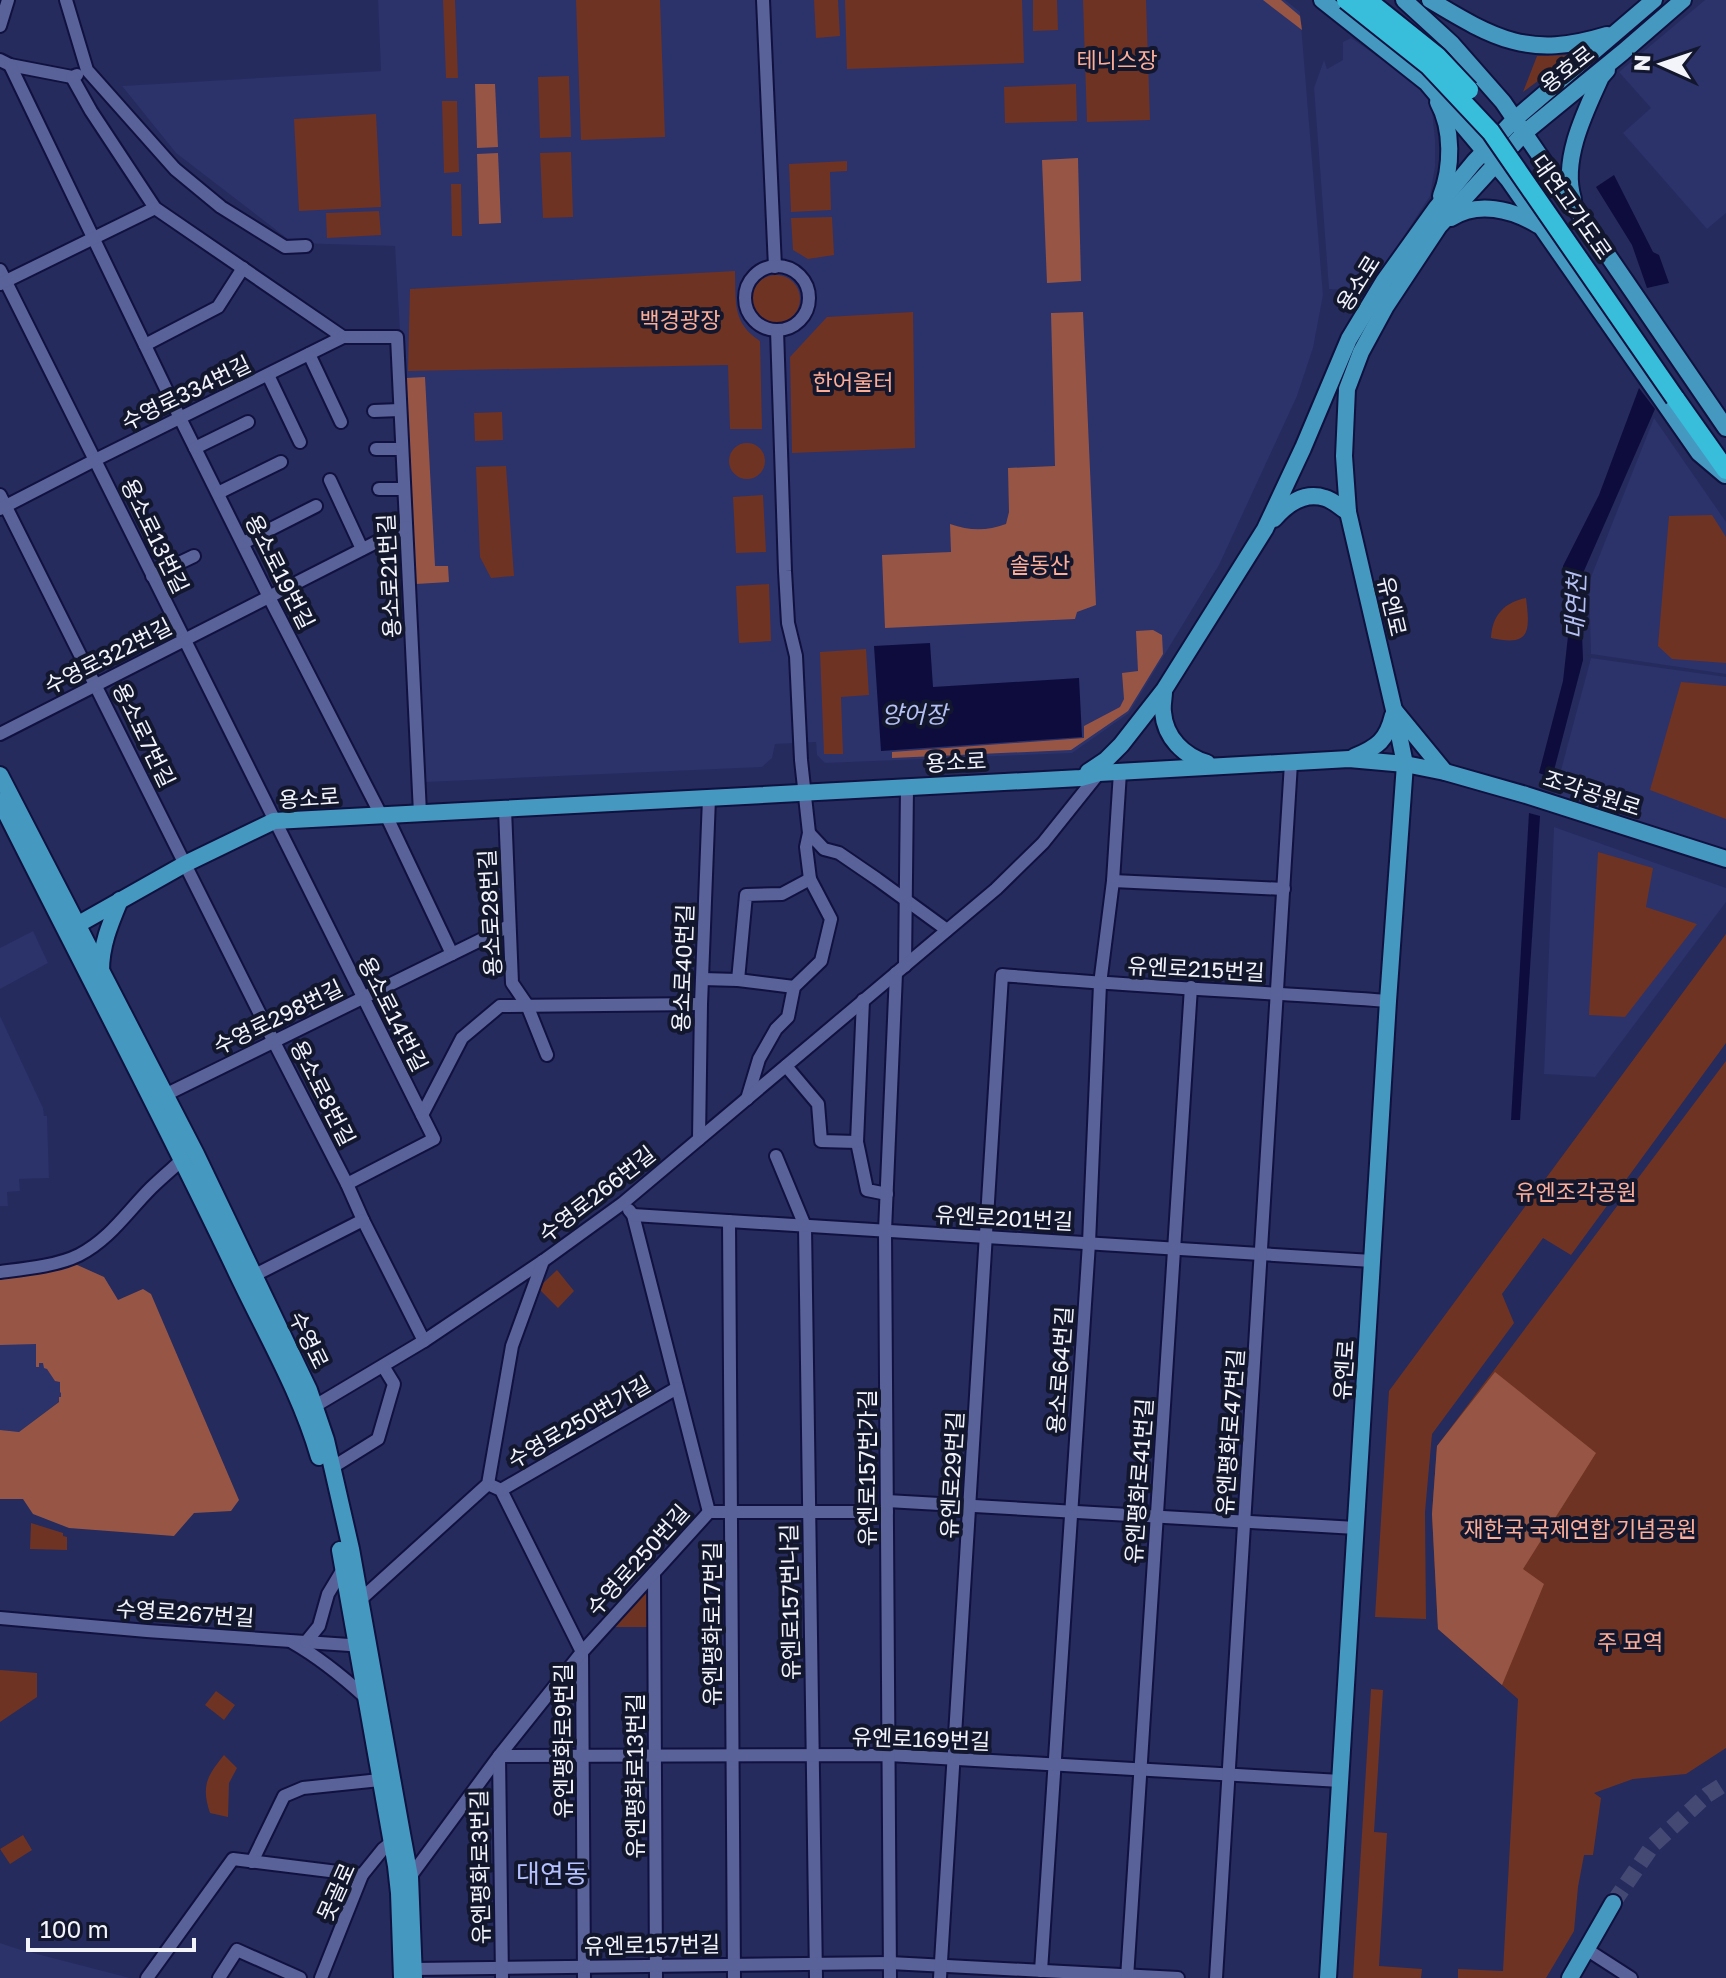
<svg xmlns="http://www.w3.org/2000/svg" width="1726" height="1978" viewBox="0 0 1726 1978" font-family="'Golos Text','Noto Sans KR',sans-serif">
	<rect width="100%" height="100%" fill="#252b5c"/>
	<g fill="#2c326a">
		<polygon points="378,0 1285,0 1300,12 1323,295 1313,348 1297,396 1219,565 1129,713 1072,753 825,763 817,755 816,742 775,744 772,758 762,767 426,782 395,246 293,243 176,153 122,86 381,71"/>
		<polygon points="1705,0 1726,0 1726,213 1707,229 1623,133 1651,108 1619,72"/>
		<polygon points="1351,38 1415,82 1431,100 1435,140 1435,167 1430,196 1368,291 1329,289 1314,88 1324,60 1327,69 1343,60 1343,42"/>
		<polygon points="1654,418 1726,522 1726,674 1591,654 1589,582"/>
		<polygon points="1591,658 1726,677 1726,854 1553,800"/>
		<polygon points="1554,827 1726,888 1726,902 1595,1077 1544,1074"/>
		<polygon points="33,931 48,963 0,989 0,948"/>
		<polygon points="0,1016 43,1108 44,1116 47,1116 49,1178 19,1179 20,1191 7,1192 8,1206 0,1206"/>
		<polygon points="75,1264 104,1277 141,1339 19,1432 0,1430 0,1276 55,1270"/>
		<polygon points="0,1943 18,1949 130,1978 0,1978"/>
	</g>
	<g fill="#6f3323">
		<polygon points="443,0 455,0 458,78 446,78"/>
		<polygon points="576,0 660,0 665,137 581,140"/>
		<polygon points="814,0 838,0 840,36 816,38"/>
		<polygon points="845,0 1022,0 1024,63 847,69"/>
		<polygon points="1033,0 1057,0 1058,30 1033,31"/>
		<polygon points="1083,0 1146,0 1150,120 1087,122"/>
		<polygon points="1573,55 1523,92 1537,56"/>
		<polygon points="569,76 571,137 540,138 538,77"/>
		<polygon points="1076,84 1077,121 1005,123 1004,87"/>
		<polygon points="442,101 457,101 459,172 444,173"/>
		<polygon points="376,114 381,207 299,211 294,119"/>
		<polygon points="571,152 573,217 543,218 540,153"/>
		<polygon points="847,161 847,171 830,172 831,210 791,212 789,164"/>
		<polygon points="451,184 461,184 462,236 452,236"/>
		<polygon points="379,211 381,235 327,238 326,213"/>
		<polygon points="832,217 834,255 808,259 793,250 791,218"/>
		<path d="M735,271c1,31 -3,52 25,70l2,88h-32l-2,-64 -320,6 2,-82z"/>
		<circle cx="776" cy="299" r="24"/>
		<polygon points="913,312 915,448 792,453 790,357 827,317"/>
		<polygon points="502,412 503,440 475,441 474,413"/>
		<circle cx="747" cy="461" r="18"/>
		<polygon points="506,466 514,576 491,578 480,557 476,467"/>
		<polygon points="763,495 766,552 736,553 733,497"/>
		<polygon points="1712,515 1726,537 1726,663 1672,659 1658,646 1669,516"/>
		<polygon points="769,584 771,641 739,643 736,586"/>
		<path d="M1526,598c4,33 5,49 -35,40 1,-23 14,-36 35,-40z"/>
		<polygon points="866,649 869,695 841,697 843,754 824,754 820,652"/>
		<polygon points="1681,682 1726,686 1726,819 1650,790"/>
		<polygon points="1598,852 1653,868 1646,907 1697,924 1625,1017 1589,1015"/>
		<polygon points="1726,934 1726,1043 1571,1255 1543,1238 1502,1294 1514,1323 1432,1434 1425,1512 1426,1619 1375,1617 1389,1391"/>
		<polygon points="1726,1061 1726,1748 1686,1774 1633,1779 1594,1793 1601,1798 1593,1855 1584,1855 1578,1887 1574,1931 1546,1978 1458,1978 1458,1969 1503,1971 1518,1699 1438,1629 1432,1514 1437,1446"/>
		<polygon points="557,1270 574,1291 558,1308 538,1288"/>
		<polygon points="31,1523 63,1533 63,1536 67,1537 67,1550 30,1549"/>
		<polygon points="650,1585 650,1627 612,1627"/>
		<polygon points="0,1670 37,1673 37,1697 0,1722"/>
		<polygon points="1371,1689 1383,1690 1374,1832 1387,1833 1379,1966 1422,1969 1421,1978 1353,1978"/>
		<polygon points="216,1691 235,1705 224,1720 205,1705"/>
		<path d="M224,1755l13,13 -8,15 -1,34 -18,-4c-9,-27 -3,-37 14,-58z"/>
		<polygon points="23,1835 32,1850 10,1864 0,1849"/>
	</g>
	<g fill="#975645">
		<polygon points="1263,0 1281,0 1300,16 1302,30"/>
		<polygon points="475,84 495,84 498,147 477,148"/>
		<polygon points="498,153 501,223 479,224 477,154"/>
		<polygon points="1078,158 1081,281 1047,283 1042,160"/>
		<path d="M1083,312l13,293 -19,7 -2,7 -190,9 -3,-73 69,-3 -1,-28c20,7 37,7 56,0l3,-12 -1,-44 47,-2 -4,-153z"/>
		<polygon points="425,377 435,566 448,566 449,582 416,584 406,378"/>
		<polygon points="1153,630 1162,635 1163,654 1128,711 1071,750 892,758 892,752 1084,738 1084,726 1120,707 1124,699 1122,673 1138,671 1136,631"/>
		<polygon points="75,1264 104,1277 118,1300 143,1289 151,1294 239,1500 231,1511 194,1513 174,1536 69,1528 33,1514 23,1499 0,1499 0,1430 19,1432 59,1402 59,1397 61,1397 61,1393 60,1392 60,1382 55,1381 47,1369 44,1368 43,1363 39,1363 39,1367 36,1367 36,1344 0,1345 0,1276 55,1270"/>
		<polygon points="1495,1372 1596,1453 1523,1569 1544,1584 1502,1685 1438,1629 1432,1514 1437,1446"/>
	</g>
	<g fill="#0d0c3d">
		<polygon points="1614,175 1653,252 1659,255 1669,283 1647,288 1632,245 1596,187"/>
		<polygon points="1639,388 1655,409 1580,580 1583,660 1552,778 1539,773 1563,681 1568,636 1563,566 1599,495"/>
		<polygon points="930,643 933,687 1079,678 1082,737 881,751 874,646"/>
		<polygon points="1529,813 1540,816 1520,1120 1511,1120"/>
	</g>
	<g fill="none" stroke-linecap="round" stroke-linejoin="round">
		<polyline stroke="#444974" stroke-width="16" stroke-dasharray="16 8" stroke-linecap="butt" points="1613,1903 1653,1845 1707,1795 1726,1783"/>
		<g stroke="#10113f" stroke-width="16">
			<g id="minor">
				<polyline points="66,0 87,70 175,169 221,207 285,247 306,246"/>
				<polyline points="763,0 775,267"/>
				<polyline points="0,26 8,0"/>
				<polyline points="0,60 10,65 72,77 77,75"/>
				<polyline points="10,65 180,418 269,597 381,815"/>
				<polyline points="72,77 91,111 155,208 343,337"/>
				<circle cx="777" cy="298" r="32"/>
				<polyline points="0,270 434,1139 347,1184"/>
				<polyline points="0,284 155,208"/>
				<polyline points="145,345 218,307 243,268"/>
				<polyline points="309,354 341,422"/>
				<polyline points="268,375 300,442"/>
				<polyline points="374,411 400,410"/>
				<polyline points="195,448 248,422"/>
				<polyline points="376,449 402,449"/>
				<polyline points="330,480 362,549"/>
				<polyline points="379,489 404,489"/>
				<polyline points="218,493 281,462"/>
				<polyline points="0,495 274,1042 347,1184 363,1220 424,1341"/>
				<polyline points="0,509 95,460 343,337 397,337 420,813"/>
				<polyline points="243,543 316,506"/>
				<polyline points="152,576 194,556"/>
				<polyline points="0,734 406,527"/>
				<polyline points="505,809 512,983 527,1005 547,1055"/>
				<polyline points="386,815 452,954"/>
				<polyline points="809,833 824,849 839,853 877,879 947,930"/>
				<polyline points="1113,881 1284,889"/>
				<polyline points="905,966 907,787"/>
				<polyline points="702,979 738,980 794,987"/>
				<polyline points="738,980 746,895 782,894 810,879"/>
				<polyline points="863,1000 857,1142 867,1190 887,1194"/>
				<polyline points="786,1066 818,1104 821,1141 857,1142"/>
				<polyline points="165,1095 509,926"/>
				<polyline points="747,1099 759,1059 776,1029 788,1017 794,987 821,961 831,919 810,879 806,847 809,833 801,760 796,656 788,623 785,571 777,330"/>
				<polyline points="422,1115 462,1038 500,1006 701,1004"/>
				<polyline points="699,1139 701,1004 709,798"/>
				<polyline points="776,1156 805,1226 816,1978"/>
				<polyline points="629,1210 633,1215 709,1512"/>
				<polyline points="633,1215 1372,1261"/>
				<polyline points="729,1221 734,1978"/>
				<path d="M0,1272c24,-3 57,-6 79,-17 31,-16 48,-43 72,-67 10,-10 21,-19 32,-29"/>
				<polyline points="253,1276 363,1220"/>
				<polyline points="315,1406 424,1341 543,1261 623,1203 996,889 1043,843 1099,773"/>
				<polyline points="333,1467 378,1439 394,1384 383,1366"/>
				<polyline points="488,1484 501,1490 582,1652 584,1978"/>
				<polyline points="501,1490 677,1388"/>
				<polyline points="887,1501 1356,1528"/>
				<polyline points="709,1512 887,1512"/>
				<polyline points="654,1573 656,1978"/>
				<polyline points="360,1600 488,1484 512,1346 543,1261"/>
				<polyline points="0,1618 147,1631 364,1646"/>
				<path d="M292,1642c28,16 50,34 73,55"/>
				<polyline points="306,1642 319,1626 328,1594 343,1569"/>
				<polyline points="252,1862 284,1796 303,1788 380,1780"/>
				<polyline points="410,1877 499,1756 582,1652 709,1512"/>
				<polyline points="1586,1949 1631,1978"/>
				<polyline points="414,1969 890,1963 1178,1978"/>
				<polyline points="1041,1971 1089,1243 1100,984 1113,881 1120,772"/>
				<polyline points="147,1978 233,1859 362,1875"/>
				<polyline points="219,1978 237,1950 300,1978"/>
				<polyline points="321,1978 362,1875 383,1849 397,1838"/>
				<polyline points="502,1978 499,1756 889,1755 1341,1781"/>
				<polyline points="890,1978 885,1231 896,973"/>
				<path d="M940,1978l62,-1003c129,11 258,17 386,26"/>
				<polyline points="1127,1978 1191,987"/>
				<polyline points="1216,1978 1291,763"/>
			</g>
		</g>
		<g stroke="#10113f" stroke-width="20">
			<g id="major">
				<polyline points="1322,0 1427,83 1508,179 1699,453 1725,475"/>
				<polyline points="1404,0 1452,44 1503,102 1726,428"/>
				<path d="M1430,0c65,39 99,59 177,35"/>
				<path d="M1438,102c15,27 14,66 3,94"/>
				<path d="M1573,199c-12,-39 12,-87 28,-122l6,-7"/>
				<path d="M1451,218c27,-17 60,-9 87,7"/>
				<path d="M1274,519c13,-15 30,-28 51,-21 8,2 16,10 23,14"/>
				<path d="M1164,692c0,6 -2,13 -1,20 2,26 21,44 44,51"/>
				<polyline points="1395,711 1445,772"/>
				<path d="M1354,757c24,-10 33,-17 39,-42"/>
				<polyline points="1088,772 1106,760 1121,745 1164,690 1265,529 1303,448 1349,339 1384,281 1437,207 1474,162 1515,119 1654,0"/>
				<polyline points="0,775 196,1154 309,1390 326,1440 351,1549 402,1834 410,1877 414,1978"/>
				<path d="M0,801c78,156 160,310 235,468 29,62 65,122 84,188"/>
				<polyline points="77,925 185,864 274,821 1081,778 1099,773 1349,759 1405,764 1445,772 1526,795 1726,859"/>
				<path d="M101,971c0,-26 9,-47 19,-71"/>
				<polyline points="340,1550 396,1866 399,1893 402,1978"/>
				<polyline points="1328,1978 1388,1001 1405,764 1394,710 1348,512 1344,456 1347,389 1361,352 1386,306 1439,226 1524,133 1623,52 1683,0"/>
				<polyline points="1570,1978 1613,1903"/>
			</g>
		</g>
		<g stroke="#10113f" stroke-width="22">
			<polyline id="highway" points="1675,398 1726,470"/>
		</g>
		<use href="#minor" stroke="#596299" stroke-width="12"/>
		<use href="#major" stroke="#4599c1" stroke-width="16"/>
		<use href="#highway" stroke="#38bedb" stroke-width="18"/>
		<g stroke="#10113f" stroke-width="22" stroke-linecap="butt">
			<g id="highway-bridge">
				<polyline points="1346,0 1429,66 1491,132 1675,398"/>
				<polyline points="1367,0 1437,56 1469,90"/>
			</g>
		</g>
		<use href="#highway-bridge" stroke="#38bedb" stroke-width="18"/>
	</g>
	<g text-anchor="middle" stroke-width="8" stroke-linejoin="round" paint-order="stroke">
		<g font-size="22" fill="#fcae99" stroke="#13172d">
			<text x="1117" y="68">테니스장</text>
			<text x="680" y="328">백경광장</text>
			<text x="853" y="390">한어울터</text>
			<text x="1040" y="573">솔동산</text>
			<text x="1576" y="1200">유엔조각공원</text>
			<text x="1580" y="1537">재한국 국제연합 기념공원</text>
			<text x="1630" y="1650">주 묘역</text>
		</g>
		<g font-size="22" fill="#f2f4fa" stroke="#13172d">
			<text transform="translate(1567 69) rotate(-38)" y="8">용호로</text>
			<text transform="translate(1572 207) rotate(55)" y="8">대연고가도로</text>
			<text transform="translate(1358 283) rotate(-58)" y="8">용소로</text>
			<text transform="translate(186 393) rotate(-26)" y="8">수영로334번길</text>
			<text transform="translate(155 536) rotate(64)" y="8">용소로13번길</text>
			<text transform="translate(280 572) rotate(63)" y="8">용소로19번길</text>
			<text transform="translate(389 576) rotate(-93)" y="8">용소로21번길</text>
			<text transform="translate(1392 606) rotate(77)" y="8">유엔로</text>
			<text transform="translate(108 656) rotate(-27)" y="8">수영로322번길</text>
			<text transform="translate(144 735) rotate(64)" y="8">용소로7번길</text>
			<text transform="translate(956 762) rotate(-3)" y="8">용소로</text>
			<text transform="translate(1592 793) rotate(18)" y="8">조각공원로</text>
			<text transform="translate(309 798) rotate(-4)" y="8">용소로</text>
			<text transform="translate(490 913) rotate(-93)" y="8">용소로28번길</text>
			<text transform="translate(683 968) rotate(-88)" y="8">용소로40번길</text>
			<text transform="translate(1196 969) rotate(3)" y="8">유엔로215번길</text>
			<text transform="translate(393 1014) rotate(63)" y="8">용소로14번길</text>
			<text transform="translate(278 1017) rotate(-26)" y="8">수영로298번길</text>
			<text transform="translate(323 1093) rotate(63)" y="8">용소로8번길</text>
			<text transform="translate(597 1194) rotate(-38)" y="8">수영로266번길</text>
			<text transform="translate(1004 1218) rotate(3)" y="8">유엔로201번길</text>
			<text transform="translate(309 1340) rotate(64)" y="8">수영로</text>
			<text transform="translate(1060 1370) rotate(-86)" y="8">용소로64번길</text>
			<text transform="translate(1344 1370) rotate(-86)" y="8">유엔로</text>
			<text transform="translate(579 1422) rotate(-30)" y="8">수영로250번가길</text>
			<text transform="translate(1230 1432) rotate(-86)" y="8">유엔평화로47번길</text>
			<text transform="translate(867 1468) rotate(-90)" y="8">유엔로157번가길</text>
			<text transform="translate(952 1475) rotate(-87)" y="8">유엔로29번길</text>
			<text transform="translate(1139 1481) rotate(-86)" y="8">유엔평화로41번길</text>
			<text transform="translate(638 1560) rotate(-48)" y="8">수영로250번길</text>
			<text transform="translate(790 1602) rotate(-91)" y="8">유엔로157번나길</text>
			<text transform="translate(185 1613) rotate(4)" y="8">수영로267번길</text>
			<text transform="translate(712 1624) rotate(-90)" y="8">유엔평화로17번길</text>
			<text transform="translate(921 1739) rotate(2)" y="8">유엔로169번길</text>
			<text transform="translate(563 1741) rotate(-90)" y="8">유엔평화로9번길</text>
			<text transform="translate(635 1776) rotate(-90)" y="8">유엔평화로13번길</text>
			<text transform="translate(480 1867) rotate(-91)" y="8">유엔평화로3번길</text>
			<text transform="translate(336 1892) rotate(-66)" y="8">못골로</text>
			<text transform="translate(652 1945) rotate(-1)" y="8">유엔로157번길</text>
		</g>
		<g font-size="24" font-style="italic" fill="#b5c0f3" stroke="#13172d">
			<text transform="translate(1576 606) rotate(-88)" y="8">대연천</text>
			<text x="914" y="723">양어장</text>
		</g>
		<g font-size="26" fill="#b5c2ff" stroke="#13172d">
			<text x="552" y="1883">대연동</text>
		</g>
	</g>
	<g transform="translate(1662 64) rotate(273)" stroke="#13172d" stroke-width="6" paint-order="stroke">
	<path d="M0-6L14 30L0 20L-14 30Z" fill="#f2f4fa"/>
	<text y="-12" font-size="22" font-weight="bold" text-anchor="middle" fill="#f2f4fa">N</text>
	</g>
	<path d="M28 1938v12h166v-12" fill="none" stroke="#f2f4fa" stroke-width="4"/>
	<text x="40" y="1938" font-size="24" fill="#f2f4fa" stroke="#13172d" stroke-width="6" paint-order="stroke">100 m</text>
</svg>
